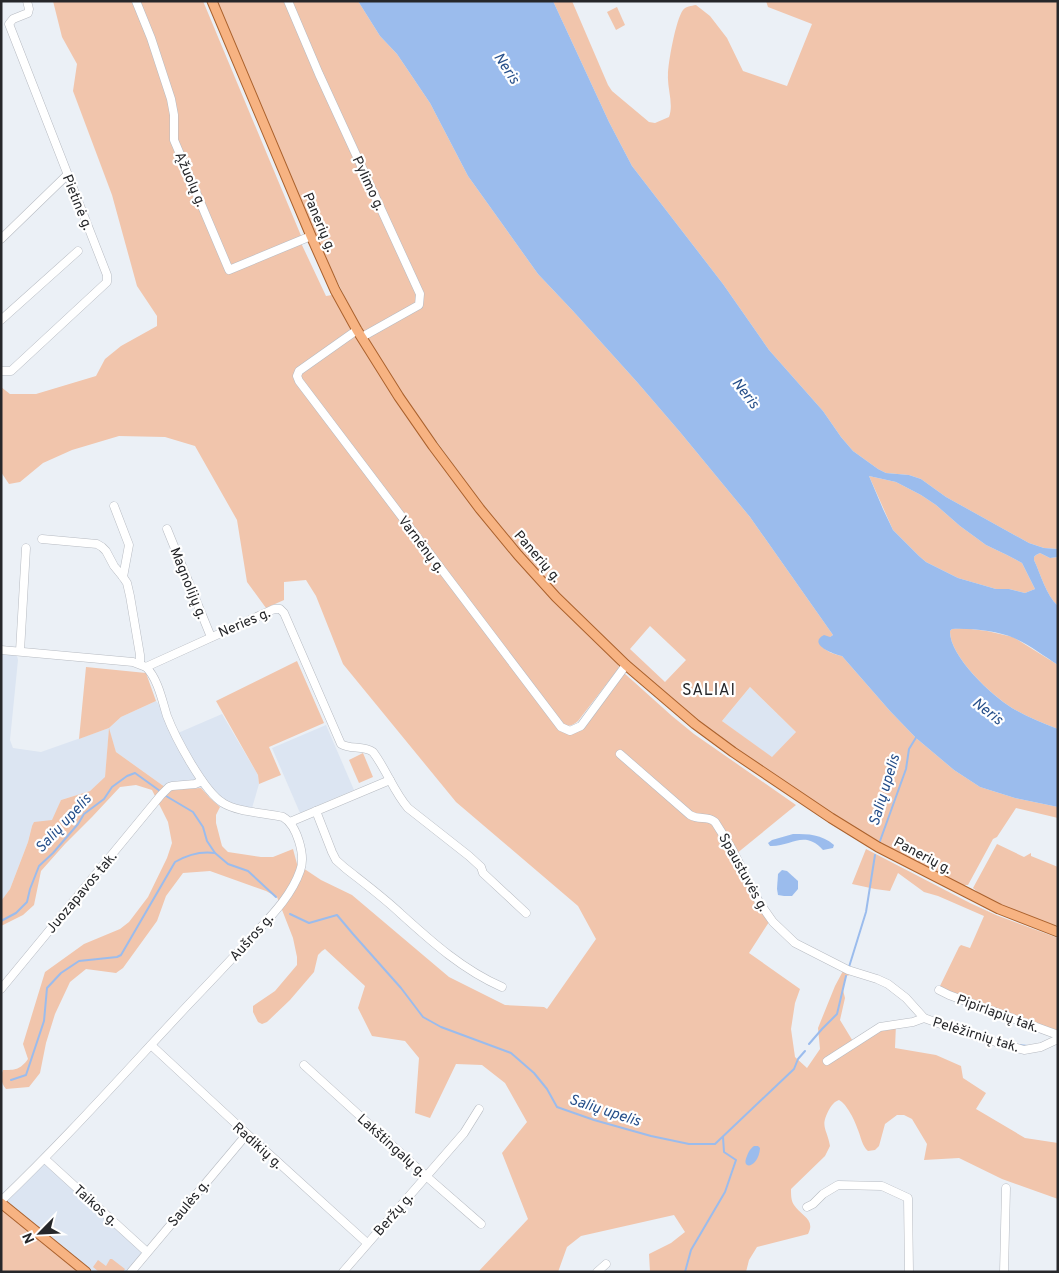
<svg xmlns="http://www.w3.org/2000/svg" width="1059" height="1273" viewBox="0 0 1059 1273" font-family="Overpass,sans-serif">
	<rect width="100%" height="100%" fill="#ebf0f6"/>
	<g fill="#dce5f2">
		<polygon points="1,646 15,647 18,660 10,740 13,748 41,752 109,728 121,717 156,701 174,724 178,733 222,714 258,775 259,784 250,815 220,807 201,788 169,790 116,752 109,730 105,778 90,791 61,800 53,821 32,826 28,842 10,889 1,901"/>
		<polygon points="750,687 796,732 772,758 722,721"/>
		<polygon points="326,725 354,790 300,813 272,748"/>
		<polygon points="45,1159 147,1252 131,1272 92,1272 3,1199"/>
	</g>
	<g fill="#f1c5ac" fill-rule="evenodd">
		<path d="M53,1h79l10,18 30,95 1,26 54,133 74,-30 25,53 6,-1 3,1 17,33 -56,43 263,357 15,3 50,-59 48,43 22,18 102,71 -60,49 33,68 -20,31 51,36 -5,14 -4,26 4,28 12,11 13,-19 -2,-21 17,-42 8,-15 11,3 -8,2 -3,14 2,8 -5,22 14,23 26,-16 16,-3 -1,24 41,7 25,11 2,12 23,15 -10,16 49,29 33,5v56l-56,-20 -43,-21 -35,2 3,-16 -15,-25 -8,-4h-7l-12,9 -6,22 -4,4 -7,1c-6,-5 -7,-14 -10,-21 -3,-9 -11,-26 -19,-30 -5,2 -6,4 -9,8 -11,19 -3,20 0,38l-5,10 -34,33c0,5 0,12 3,16 7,11 22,14 14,29l-51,13 -8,13 -3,12h-96l-1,-18 22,-11 14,-11 -11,-17 -93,21 -14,11 -9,25h-80l50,-53 -26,-66 25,-31 -22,-39 -23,-18 -26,-1 -26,54 -15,-5 4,-55 -14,-17 -33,-5 -14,-28 7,-22 -40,-37 -3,2 -4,4 -4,17 -24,28 -23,22 -5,2 -4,-2 -5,-10v-6l22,-15 22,-26v-8l-4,-19 -16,-41 -11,-6 -56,-20 -27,2 -17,23 -9,25 -34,47 -7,5 -30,-4 -16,13 -15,32 -9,29 -6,30 -11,14 -23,2c-5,-6 -6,-12 -3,-19 12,0 17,0 25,-11l-5,-15 22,-72 39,-28 36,-15 9,-7 19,-25 19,-39 5,-15 -4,-21 -16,-32 -16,-5 -16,2 -28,30 -27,27 -24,27 -7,34 -11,10 -22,11v-25l9,-12 18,-47 4,-16 2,-4 18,-2 9,-20 29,-9 15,-14 4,-49 -30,11 7,-72 60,6 10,28 -35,16 -12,11 7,24 53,38 32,-2 9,10 10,9 -4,8v8l6,23 6,6 33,5h12l20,-8 4,15 24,16 31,15 97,82 56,28 39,2 3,2 49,-70 -18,-33 -122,-104 -113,-138 -27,-68 -10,-16 -22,2v18l-18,8 -19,-26 -10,-62 -42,-74 -30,-9 -46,-1 -47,14 -29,13 -23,19 -11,2 -8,-12v-85l9,7h26l60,-18 9,-17 16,-13 36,-20v-10l-20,-30 -25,-91 -39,-104 4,-27 -15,-27z"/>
		<polygon points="138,1 203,1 302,238 231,266 176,140 175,113"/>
		<path d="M217,1h141l22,35 17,18 33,49 38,73 70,98 35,37 64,71 43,50 70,85 83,118 -13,9c5,7 13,10 22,12l48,55 26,27 38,32 26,17 35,11 43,9v11l-42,-10 -19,29 -4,2 -25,46h-6l-81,-40 -59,-38 -99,-66 -46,-37 -58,-52 -62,-60 -38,-42 -39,-49 -88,-121 -29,-47 -38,-76 -36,-85 -30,-65zM650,626l36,34 -21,22 -35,-33zM750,687l46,45 -24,25 -50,-36z"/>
		<path d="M553,1h19l36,84 4,6 37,31 6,1 14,-6c5,-13 -2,-29 -1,-42 0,-12 8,-56 15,-65 3,-4 8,-4 13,-5l14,11 17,22 16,33 44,15 25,-62 -44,-17 -2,-6h292v548l-14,-1 -15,-5 -83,-46 -25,-18 -12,-4 -23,-2 -8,-4 -25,-18 -12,-14 -18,-26 -54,-61 -46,-66 -91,-118 -23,-44z"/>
		<polygon points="617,7 625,25 616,30 607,12"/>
		<path d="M357,335l104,154 156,172 2,6 -1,2 -40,52c-5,4 -8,6 -15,4l-262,-344 -1,-5 1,-4z"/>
		<polygon points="869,476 896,482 921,495 936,505 960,526 986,545 1007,555 1022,563 1035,589 1025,593 1009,589 996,589 958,578 926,562 919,556 893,530"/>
		<path d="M1040,553l10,5 8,-1v49c-12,-11 -17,-31 -24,-46v-3l2,-2z"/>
		<path d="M963,628l24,3 26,6 45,28v64c-16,-6 -32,-13 -46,-21 -20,-12 -63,-52 -62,-77l2,-2z"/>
		<polygon points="297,661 324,723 269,747 281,775 259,784 258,775 216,701"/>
		<polygon points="363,753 373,777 359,783 349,760"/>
		<polygon points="997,844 1024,857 1031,853 1031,856 1058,867 1058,926 1033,919 986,899 973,888"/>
		<polygon points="866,849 970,903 996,915 1058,938 1058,1032 941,990 940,986 959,947 961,945 970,948 984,916 938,896 924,892 898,873 890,891 875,889 852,884"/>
		<polygon points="1,1209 9,1215 78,1272 1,1272"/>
		<polygon points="110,1259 112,1259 125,1269 123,1272 99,1272 93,1267 98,1260 106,1266"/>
	</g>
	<g fill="#9bbced" fill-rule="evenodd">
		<path d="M358,1h195l56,121 23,44 91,118 46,66 54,61 18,26 12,14 25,18 8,4 23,2 12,4 25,18 83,46 15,5 14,1v8l-8,1 -10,-5 -4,2 -2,2v3c7,15 12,35 24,46v59c-14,-9 -28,-20 -44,-27 -16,-7 -44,-10 -62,-9l-2,2c-1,25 42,65 62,77 14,8 30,15 46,21v78l-43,-9 -35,-11 -26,-17 -38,-32 -26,-27 -48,-55c-9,-2 -35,-12 -18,-21l6,2 3,-2 -83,-118 -70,-85 -43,-50 -64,-71 -35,-37 -70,-98 -38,-73 -33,-49 -17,-18zM869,476l27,6 25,13 15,10 24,21 26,19 21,10 15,8 13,26 -10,4 -16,-4h-13l-38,-11 -32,-16 -7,-6 -26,-26 -10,-21z"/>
		<path d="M793,834c16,0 28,0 41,11l-1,3 -10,2c-19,-21 -32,-3 -53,-4l-2,-3 4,-3z"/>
		<polygon points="782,870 787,871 798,881 798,889 792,896 784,896 778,895 777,889 778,874"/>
		<path d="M754,1146h4l2,2c-1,20 -20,23 -13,8 2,-5 3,-7 7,-10z"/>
	</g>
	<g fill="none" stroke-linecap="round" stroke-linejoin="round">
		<g stroke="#9bbced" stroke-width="2">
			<polyline points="166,796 193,812 203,827 207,841 215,853 228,864 248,871 276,897"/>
			<polyline points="880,841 906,769 909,749 917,736"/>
			<polyline points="290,914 309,923 337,915 353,934 401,988 423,1017 441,1027 511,1053 534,1073 547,1089 557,1107 594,1120 651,1136 689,1144 715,1144 794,1069 798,1059 805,1051"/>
			<polyline points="1,921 16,913 27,902 30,889 39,866 53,853 78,824 84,814 104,799 112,787 127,776 135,773 160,791"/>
			<polyline points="849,967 866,912 875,855"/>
			<polyline points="944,1022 992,1037"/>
			<polyline points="809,1044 822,1029 837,1014 846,976"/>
			<polyline points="1018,1045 1028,1046"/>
			<path d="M11,1080l15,-5 18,-54 3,-33 14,-15 18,-12 38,-4 4,-2 54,-93c12,-7 26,-11 40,-9"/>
			<polyline points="685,1272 691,1250 725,1192 736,1160 724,1152 723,1137"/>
		</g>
		<g stroke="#b7bbc2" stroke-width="9">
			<g id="minor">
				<polyline points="136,1 151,38 171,99 174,115 174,140 229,270 311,236"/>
				<polyline points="288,1 319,74 420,294 419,305 362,337"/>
				<polyline points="1,239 67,175"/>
				<polyline points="1,320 78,251"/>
				<polyline points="357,330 299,371 297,376 299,381 561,727 570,731 581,726 626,665"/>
				<polyline points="1,371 11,371 107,282 107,275 9,24 13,19 28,13 29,9 27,1"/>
				<polyline points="114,506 129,545 123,577"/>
				<polyline points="167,529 211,637"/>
				<polyline points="42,539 97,544 102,547 106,551 114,566 123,577 127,583 130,596 140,655 140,664"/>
				<path d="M1,650l132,12 13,5 128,-58h6l4,4 57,131c9,6 22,1 32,8 13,17 21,40 35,56l61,48 12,11 2,6 43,40"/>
				<polyline points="20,651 26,548"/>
				<path d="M620,754l70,61c10,6 16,0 25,7l17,27 27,53 14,20 22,21 53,27 29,9 11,5 18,14 18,20 47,17 53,15 17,-3 17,-8"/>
				<path d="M316,811l16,41 4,8 9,8c19,15 38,29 56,46 31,28 62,56 101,73"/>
				<polyline points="290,822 390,780"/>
				<polyline points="1,989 161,795 169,787 172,786 195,784 202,781"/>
				<polyline points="939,990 949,995 1058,1035"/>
				<polyline points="151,1045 247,1134 367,1243"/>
				<polyline points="827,1061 880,1027 913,1022 924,1018"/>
				<polyline points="304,1065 426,1176 481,1224"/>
				<polyline points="45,1159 147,1252"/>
				<path d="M1,1201c66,-63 126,-131 188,-197 21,-22 42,-44 62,-66 18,-20 40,-41 49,-67 6,-15 -3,-46 -17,-54 -17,-4 -46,-5 -60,-14 -19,-11 -48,-66 -56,-87 -5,-16 -9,-37 -21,-49"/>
				<polyline points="807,1207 813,1204 823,1194 838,1185 882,1186 908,1198 909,1272"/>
				<polyline points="131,1272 247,1134"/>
				<polyline points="343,1272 464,1133 479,1109"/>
				<polyline points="597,1272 606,1264"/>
				<polyline points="1004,1272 1006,1188"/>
			</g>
		</g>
		<g stroke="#aa612d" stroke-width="11">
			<g id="major">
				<polyline points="212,1 311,236 335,290 357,330 399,397 433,446 480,509 518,555 556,597 626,665 695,724 733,752 831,818 878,847 999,909 1058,932"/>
				<polyline points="1,1203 86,1272"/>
			</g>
		</g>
		<use href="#minor" stroke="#fff" stroke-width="8"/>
		<use href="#major" stroke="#f7b382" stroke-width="9"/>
	</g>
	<g text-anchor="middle" stroke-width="4.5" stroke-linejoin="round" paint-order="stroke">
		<g font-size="14" fill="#26272a" stroke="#fff">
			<text transform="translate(191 179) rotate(67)" y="5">Ąžuolų g.</text>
			<text transform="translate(369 183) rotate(65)" y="5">Pylimo g.</text>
			<text transform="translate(78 202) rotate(68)" y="5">Pietinė g.</text>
			<text transform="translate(320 222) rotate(67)" y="5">Panerių g.</text>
			<text transform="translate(422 544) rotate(53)" y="5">Varnėnų g.</text>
			<text transform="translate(538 556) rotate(49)" y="5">Panerių g.</text>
			<text transform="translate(189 583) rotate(68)" y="5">Magnolijų g.</text>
			<text transform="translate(244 622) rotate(-23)" y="5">Neries g.</text>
			<text transform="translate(923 855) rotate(28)" y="5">Panerių g.</text>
			<text transform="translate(744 872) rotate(61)" y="5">Spaustuvės g.</text>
			<text transform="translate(81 892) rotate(-50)" y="5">Juozapavos tak.</text>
			<text transform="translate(251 937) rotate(-48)" y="5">Aušros g.</text>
			<text transform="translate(998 1013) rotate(20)" y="5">Pipirlapių tak.</text>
			<text transform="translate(976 1034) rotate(17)" y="5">Pelėžirnių tak.</text>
			<text transform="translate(258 1145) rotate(42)" y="5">Radikių g.</text>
			<text transform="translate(392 1145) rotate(42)" y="5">Lakštingalų g.</text>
			<text transform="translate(188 1203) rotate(-50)" y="5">Saulės g.</text>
			<text transform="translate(96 1205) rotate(42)" y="5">Taikos g.</text>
			<text transform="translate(393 1214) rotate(-49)" y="5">Beržų g.</text>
		</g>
		<g font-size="15" font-style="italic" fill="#264f8a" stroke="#fff">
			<text transform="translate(507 68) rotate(57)" y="5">Neris</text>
			<text transform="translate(746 393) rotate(52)" y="5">Neris</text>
			<text transform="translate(988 711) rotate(38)" y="5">Neris</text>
			<text transform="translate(884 790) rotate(-73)" y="5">Salių upelis</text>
			<text transform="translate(63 823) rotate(-47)" y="5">Salių upelis</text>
			<text transform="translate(605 1110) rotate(18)" y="5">Salių upelis</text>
		</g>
		<g font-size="16" letter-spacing="1" fill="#26272a" stroke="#fff">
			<text x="709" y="695">SALIAI</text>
		</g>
	</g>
	<rect width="1059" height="1273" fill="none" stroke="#26272a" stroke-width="5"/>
	<g transform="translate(40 1233) rotate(246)" stroke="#ffffff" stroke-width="4" paint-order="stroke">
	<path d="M0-4L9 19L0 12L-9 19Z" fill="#26272a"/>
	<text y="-8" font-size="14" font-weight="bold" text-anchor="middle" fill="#26272a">N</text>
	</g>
</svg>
